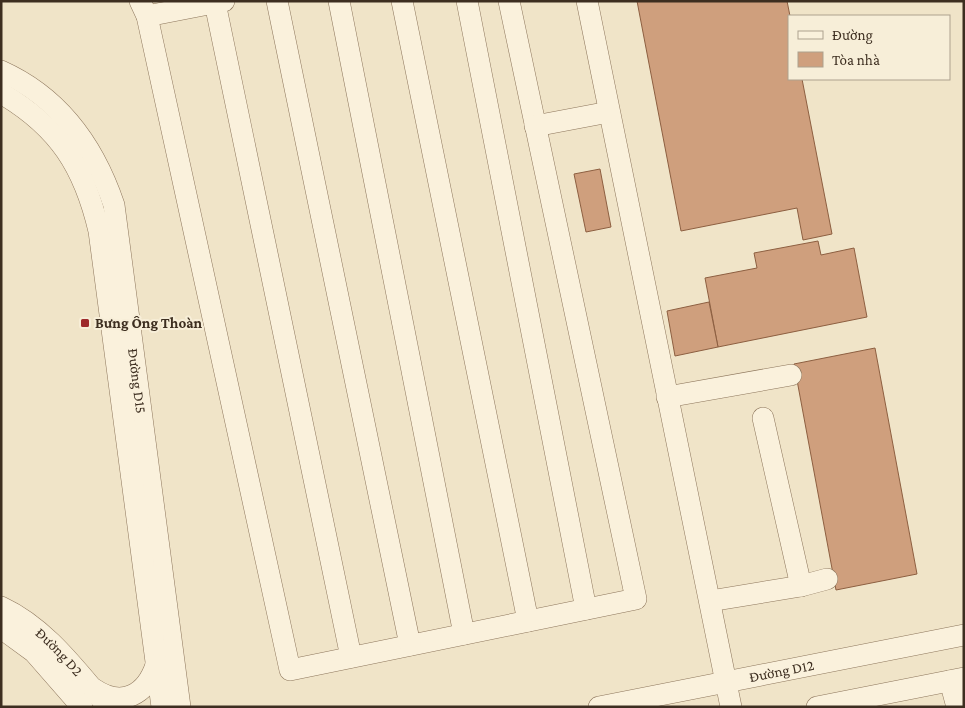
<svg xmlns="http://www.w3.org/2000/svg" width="965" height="708" viewBox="0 0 965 708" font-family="'Crimson Pro',serif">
	<rect width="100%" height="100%" fill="#f0e4c8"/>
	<g fill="#cf9f7d" stroke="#8d5f41">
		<polygon points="637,1 787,1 790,16 789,79 802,79 832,234 803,240 797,208 681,231"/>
		<polygon points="600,169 611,227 586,232 574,174"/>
		<polygon points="818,241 821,255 854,248 867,317 718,347 705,278 757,268 754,253"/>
		<polygon points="709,302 718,347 675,356 667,311"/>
		<polygon points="875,348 917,574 836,590 794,364"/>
	</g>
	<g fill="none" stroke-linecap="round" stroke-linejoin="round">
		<g stroke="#8d765c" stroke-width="22">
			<g id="minor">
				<polyline points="140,1 147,16 290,670 636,599 509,1"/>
				<polyline points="277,1 410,645"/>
				<polyline points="339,1 464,634"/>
				<polyline points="402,1 528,621"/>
				<polyline points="467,1 586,609"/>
				<polyline points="587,1 731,707"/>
				<polyline points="215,3 351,657"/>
				<polyline points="147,16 224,1"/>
				<path id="s1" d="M1,71c58,26 93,75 113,134l66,502"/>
				<path d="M1,93c58,34 83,74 98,138l63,476"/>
				<polyline points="535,126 609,112"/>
				<polyline points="667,397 791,375"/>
				<polyline points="763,418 801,586"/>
				<polyline points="710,601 801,586 827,579"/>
				<path id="s2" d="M1,607c45,21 75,63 107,100"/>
				<polyline points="1,628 34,652 82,707"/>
				<polyline points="950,681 957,707"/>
				<path d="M94,689c28,19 52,6 62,-24"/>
				<path id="s3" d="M599,707l365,-72"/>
				<polyline points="817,707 964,678"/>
			</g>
		</g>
		<use href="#minor" stroke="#faf1dc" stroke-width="21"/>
	</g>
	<rect fill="#9e2a2b" stroke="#f7eed8" stroke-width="2" x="80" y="318" width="10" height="10" rx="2.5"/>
	<g text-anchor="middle" stroke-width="4" stroke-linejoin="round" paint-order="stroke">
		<g font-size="15" font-weight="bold" fill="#3d2e20" stroke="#f7eed8" text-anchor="start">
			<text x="95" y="328">Bưng Ông Thoàn</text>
		</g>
		<g font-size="15" fill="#3d2e20" stroke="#f7eed8">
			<text dy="5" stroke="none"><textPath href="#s1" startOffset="358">Đường D15</textPath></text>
			<text dy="5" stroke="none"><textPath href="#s2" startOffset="74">Đường D2</textPath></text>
			<text dy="5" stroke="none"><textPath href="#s3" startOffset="186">Đường D12</textPath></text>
		</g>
	</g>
	<rect width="965" height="708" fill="none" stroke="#3d2e20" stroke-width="5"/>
	<rect x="788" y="15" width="162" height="65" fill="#f7eed8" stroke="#ada18e"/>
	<rect x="798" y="31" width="25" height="8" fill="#faf1dc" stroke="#ada18e"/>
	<text x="832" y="40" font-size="15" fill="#3d2e20">Đường</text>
	<rect x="798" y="52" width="25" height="15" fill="#cf9f7d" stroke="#ada18e"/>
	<text x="832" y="65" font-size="15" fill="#3d2e20">Tòa nhà</text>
</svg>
